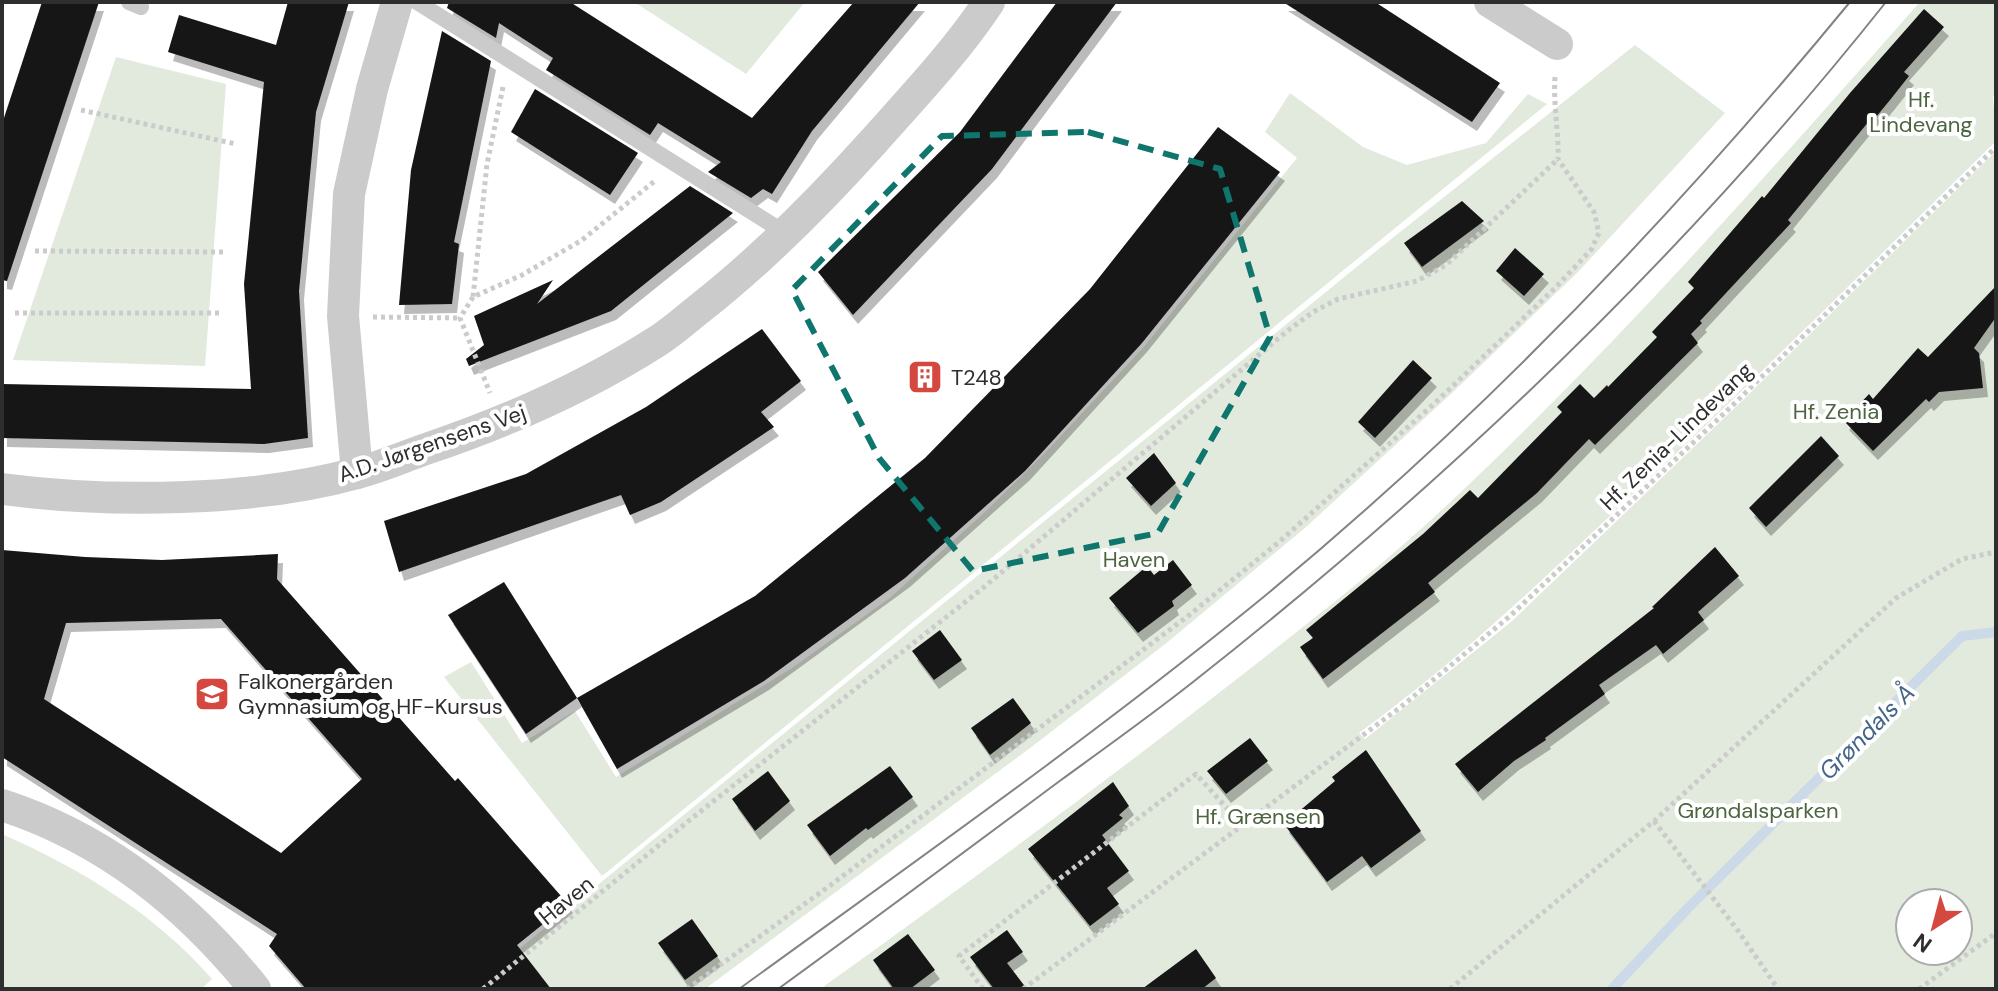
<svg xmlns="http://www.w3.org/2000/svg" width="1998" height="991" viewBox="0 0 1998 991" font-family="'DM Sans',sans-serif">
	<defs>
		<filter id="shadow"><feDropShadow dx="5" dy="9" stdDeviation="0" flood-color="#0004"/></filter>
	</defs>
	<rect width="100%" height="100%" fill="#fff"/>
	<g fill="#e2eadd" fill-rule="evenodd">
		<polygon points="634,2 805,2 746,74"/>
		<path d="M1920,2h76v91l-3,3 3,45c-120,118 -239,237 -362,352 -88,84 -176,168 -275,240l6,6 146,-117 232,-222 253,-249v838h-1176c139,-100 278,-201 413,-307 70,-55 147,-114 212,-175 169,-158 322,-332 475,-505zM1910,903h48v48h-48z"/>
		<polygon points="1635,45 1725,113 1578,272 1452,393 1306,527 1164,645 1030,748 705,989 470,989 1370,256"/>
		<polygon points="116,57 226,84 205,366 13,360"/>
		<polygon points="1290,93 1363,147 1407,165 1486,143 1528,94 1547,104 602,876 444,677 471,662 522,743 575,711 616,777 792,668 891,597 985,512 1044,454 1143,348 1297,158 1265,132"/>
		<path d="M2,834c79,35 152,79 210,145l-11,10h-199z"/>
	</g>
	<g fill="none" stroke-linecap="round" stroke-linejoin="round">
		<polyline stroke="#cbd9e8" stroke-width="10" points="1612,989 1688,908 1962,636 1996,632"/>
	</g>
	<g fill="#151515" fill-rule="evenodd" filter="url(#shadow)">
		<polygon points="42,2 99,2 7,281 2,280 2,124"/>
		<polygon points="288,2 349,2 316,112 299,291 308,438 264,444 2,438 2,384 251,389 244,284 264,82 168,52 179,15 276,45"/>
		<polygon points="449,2 570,2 752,118 854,2 920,2 812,131 772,194 763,189 751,198 708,172 721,162 658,123 650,135 546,70 553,58 499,23 496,38 447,8"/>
		<polygon points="1057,2 1117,2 992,169 853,315 818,272 960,132"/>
		<polygon points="1283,2 1375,2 1500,83 1472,122"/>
		<polygon points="1924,9 1944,27 1904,72 1909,76 1890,100 1876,117 1874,115 1788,220 1791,223 1700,321 1702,323 1691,334 1698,343 1595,445 1589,439 1537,493 1428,583 1435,592 1323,679 1300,647 1313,638 1306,630 1423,534 1470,490 1478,498 1562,412 1557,407 1580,384 1594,398 1607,385 1608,387 1657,337 1652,332 1694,288 1688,282 1762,196 1764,198 1850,93"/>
		<polygon points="442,31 491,61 454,242 459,244 452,304 399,305 411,170"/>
		<polygon points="535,89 638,153 610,195 511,132"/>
		<polygon points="1218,127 1280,172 1142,343 1025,471 905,578 764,681 617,769 577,698 755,596 925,458 1090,289"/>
		<polygon points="690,186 733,213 611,311 469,366 466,359 484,345 474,316 553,280 537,304"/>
		<polygon points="1462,201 1484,221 1422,267 1404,243"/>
		<polygon points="1515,248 1544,274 1524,296 1496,271"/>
		<polygon points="1996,286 1996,317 1974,348 1979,353 1983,388 1939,392 1929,402 1926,399 1873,451 1844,421 1869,394 1873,399 1918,348 1928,357"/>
		<polygon points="762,329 801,381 761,412 774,427 661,502 630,515 621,495 399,572 384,521 526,474 646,407"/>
		<polygon points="1413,360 1432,378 1375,438 1358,422"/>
		<polygon points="1821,436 1839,456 1766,527 1749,508"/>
		<polygon points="1154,453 1176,483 1151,506 1126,478"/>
		<polygon points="1715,547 1739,576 1698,612 1704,620 1663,654 1656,645 1599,685 1605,694 1545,738 1546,740 1514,761 1478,792 1455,764 1654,608 1652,607"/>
		<path d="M2,550l83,7 77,3 116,-6 -1,25 178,202 3,-3 110,126 -51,41 34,44h-245l-37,-43 8,-12 -275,-177zM221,619l141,160 -81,74 -237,-154 22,-76z"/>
		<polygon points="1173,560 1192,585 1172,601 1174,606 1138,633 1109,598 1147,566 1154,575"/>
		<polygon points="504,582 577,698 526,734 448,615"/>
		<polygon points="940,630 962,660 934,680 912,651"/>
		<polygon points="1013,698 1031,723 990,755 971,728"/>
		<polygon points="1250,738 1268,761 1226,794 1207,771"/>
		<polygon points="1366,750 1421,831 1371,868 1362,856 1327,882 1284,824 1335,781 1332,777"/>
		<polygon points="890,766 913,797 868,830 866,828 830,856 807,825"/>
		<polygon points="768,771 790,801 755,831 732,799"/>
		<polygon points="1113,782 1129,806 1119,815 1123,818 1102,835 1129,871 1107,888 1119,904 1090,926 1028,849"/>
		<polygon points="692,919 718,956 685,980 658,943"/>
		<polygon points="1007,930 1023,952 1007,963 1027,989 994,989 970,957"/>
		<polygon points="908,934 935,970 910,989 894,989 873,960"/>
		<polygon points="1196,949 1216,978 1202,989 1142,989"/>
	</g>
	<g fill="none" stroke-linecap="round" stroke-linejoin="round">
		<g stroke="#cbcbcb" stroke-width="5" stroke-dasharray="4 4" stroke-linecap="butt">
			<path d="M1555,77c-2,28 4,54 3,82"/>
			<polyline points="503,87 487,164 473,297 522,275 582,240 656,180"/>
			<polyline points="81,110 236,144"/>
			<polyline points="35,251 226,252"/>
			<polyline points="473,297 460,318 490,393"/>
			<polyline points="15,313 222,313"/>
			<polyline points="373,317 460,318"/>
			<polyline points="1654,821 1739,932 1778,989"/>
			<polyline points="483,989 691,819 983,588 1286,332 1313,312 1338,299 1417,281 1446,265 1558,159"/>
			<polyline points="687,989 828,887 1188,616 1279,542 1436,402 1555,288 1591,250 1599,233 1594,212 1558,159"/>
			<polyline points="983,989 959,956 1196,774 1242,825"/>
			<polyline points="1023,989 1402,706 1510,616 1735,403 1996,147"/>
			<polyline points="1450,989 1654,821 1896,598 1962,559 1996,552"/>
			<polyline points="1919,989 1996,933"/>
		</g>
		<g stroke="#cbcbcb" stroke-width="16">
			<polyline points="129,2 141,7"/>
			<polyline points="417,2 787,234"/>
		</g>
		<g stroke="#cbcbcb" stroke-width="32">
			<polyline points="1490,2 1557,44"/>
			<polyline points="357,473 343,316 349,194 372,89 397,2"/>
			<path d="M2,489c108,14 250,13 355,-16 23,-6 46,-16 69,-24 80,-27 158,-61 230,-107 15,-9 29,-22 43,-33 64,-50 120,-107 174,-167 41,-46 82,-89 116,-140"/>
			<path d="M2,805c104,34 185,99 253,184"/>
		</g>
		<g stroke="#838383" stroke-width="2">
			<path d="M739,989c172,-125 346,-247 511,-381 221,-180 419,-386 600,-606"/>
			<path d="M778,989c95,-69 189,-139 283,-209 44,-32 89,-64 132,-98 254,-200 492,-427 693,-680"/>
		</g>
	</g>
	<path fill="none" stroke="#0f766e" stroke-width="6" stroke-dasharray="16 10" stroke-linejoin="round" d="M1088,132l132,37 50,168 -112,196 -185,38 -94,-113 -87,-168 150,-154z"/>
	<defs>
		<g id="building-square" transform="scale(1.8)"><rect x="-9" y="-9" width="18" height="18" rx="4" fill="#d54840" stroke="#fff"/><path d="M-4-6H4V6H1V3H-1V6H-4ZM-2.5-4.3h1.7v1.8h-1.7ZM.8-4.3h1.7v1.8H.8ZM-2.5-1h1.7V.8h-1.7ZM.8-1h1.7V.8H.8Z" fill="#fff"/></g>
		<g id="school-square" transform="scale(1.8)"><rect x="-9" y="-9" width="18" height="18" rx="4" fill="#d54840" stroke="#fff"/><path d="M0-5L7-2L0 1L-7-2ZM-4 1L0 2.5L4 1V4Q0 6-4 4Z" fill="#fff"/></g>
	</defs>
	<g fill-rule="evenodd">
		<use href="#building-square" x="925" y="377"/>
		<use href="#school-square" x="212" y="694"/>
	</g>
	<g text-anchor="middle" stroke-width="8" stroke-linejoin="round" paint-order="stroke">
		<g font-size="22" fill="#4c653f" stroke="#fff">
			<text x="1921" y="107">Hf.<tspan x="1921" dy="25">Lindevang</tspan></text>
			<text x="1836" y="419">Hf. Zenia</text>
			<text x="1134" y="567">Haven</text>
			<text x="1758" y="818">Grøndalsparken</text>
			<text x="1258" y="824">Hf. Grænsen</text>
		</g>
		<g font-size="22" fill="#2e2e2e" stroke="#fff" text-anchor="start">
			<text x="951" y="385">T248</text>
			<text x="238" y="689">Falkonergården<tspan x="238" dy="25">Gymnasium og HF-Kursus</tspan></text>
		</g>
		<g font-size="22" fill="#2e2e2e" stroke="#fff">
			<text transform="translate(1676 436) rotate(-44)" y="8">Hf. Zenia-Lindevang</text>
			<text transform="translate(432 443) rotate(-19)" y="8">A.D. Jørgensens Vej</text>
			<text transform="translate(566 900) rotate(-39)" y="8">Haven</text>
		</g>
		<g font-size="24" font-style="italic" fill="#436588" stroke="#fff">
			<text transform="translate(1867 732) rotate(-45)" y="8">Grøndals Å</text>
		</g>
	</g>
	<rect width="1998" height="991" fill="none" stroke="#2e2e2e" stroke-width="8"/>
	<g transform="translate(1934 927) rotate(216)"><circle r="38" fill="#ffffff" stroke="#ababab" stroke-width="2"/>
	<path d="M0-6L14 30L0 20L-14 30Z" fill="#d54840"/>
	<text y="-12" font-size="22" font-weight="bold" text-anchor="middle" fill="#2e2e2e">N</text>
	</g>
</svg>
